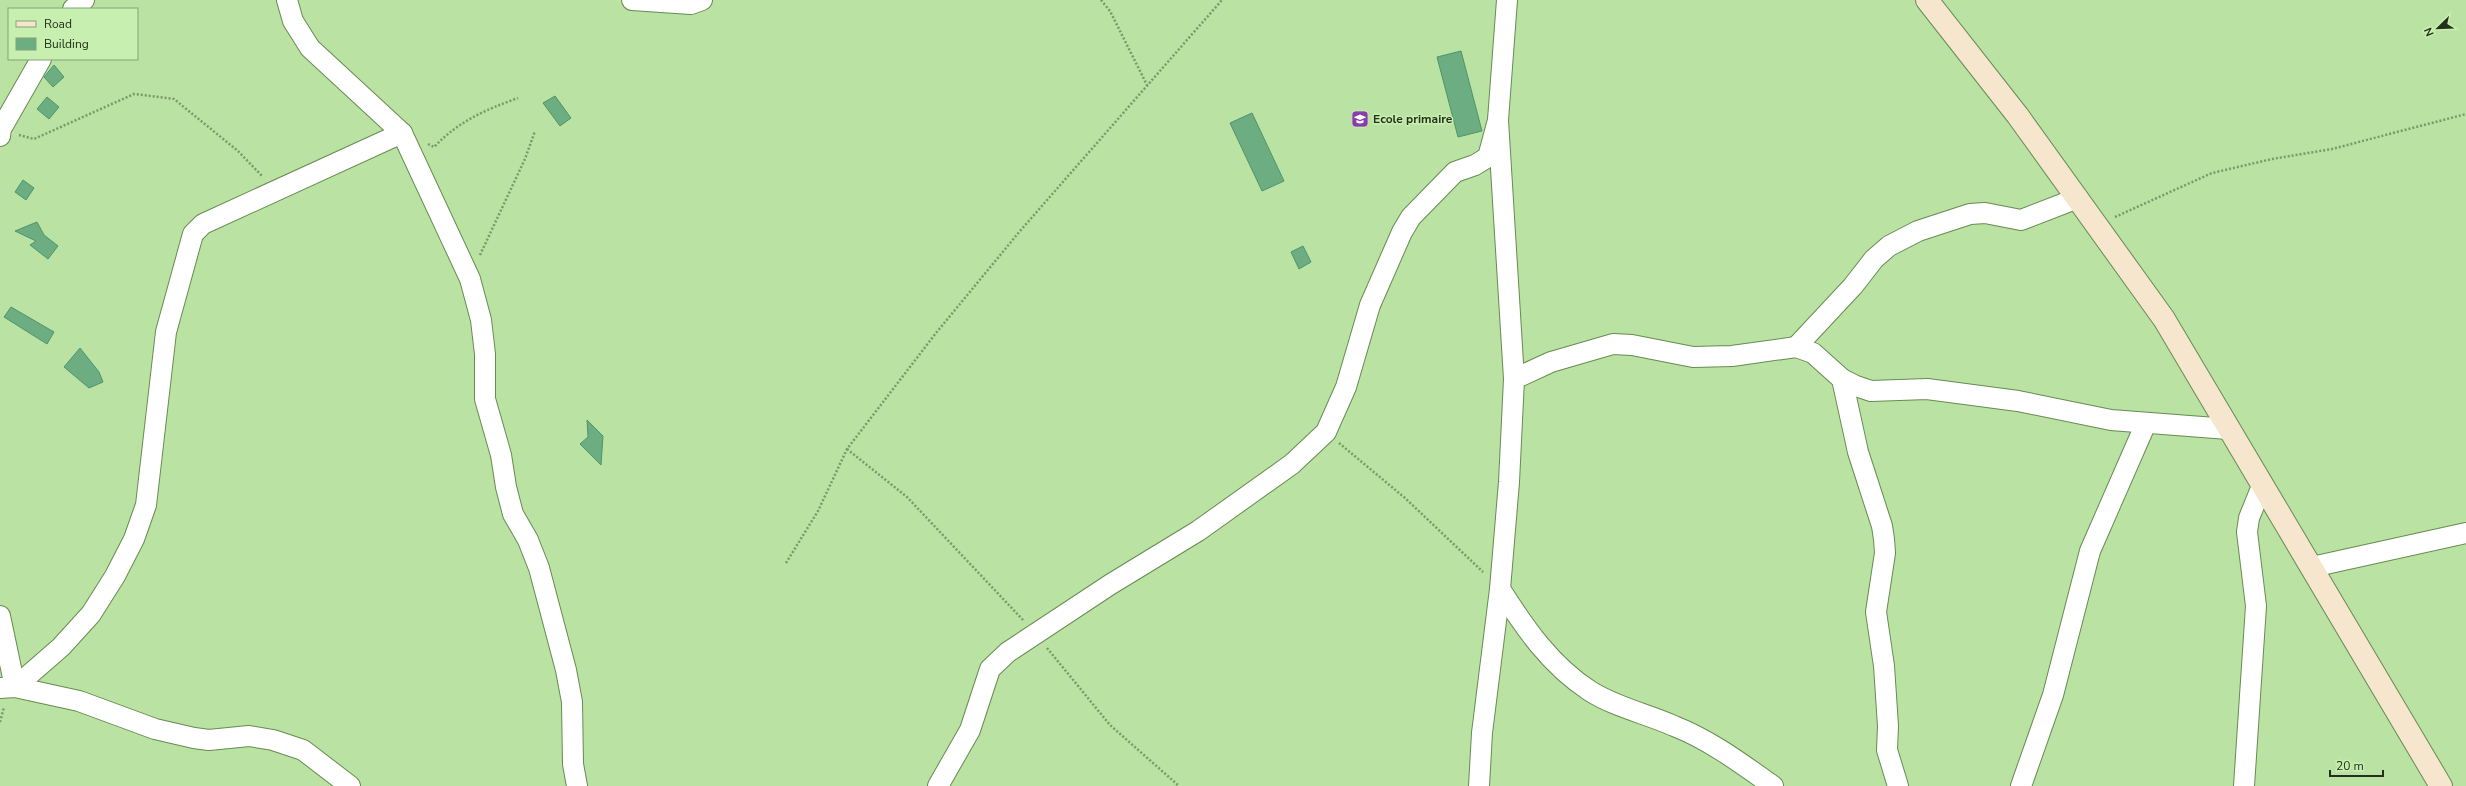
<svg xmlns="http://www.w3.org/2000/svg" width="2466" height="786" viewBox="0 0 2466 786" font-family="'Nunito Sans',sans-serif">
	<rect width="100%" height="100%" fill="#bae2a3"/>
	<g fill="#6cae82" stroke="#519369">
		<polygon points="1461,51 1482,131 1458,137 1437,57"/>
		<polygon points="54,65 64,77 53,87 44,77"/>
		<polygon points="555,96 571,118 560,126 543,103"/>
		<polygon points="47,97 59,107 49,119 37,109"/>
		<polygon points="1252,113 1284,181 1262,191 1230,123"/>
		<polygon points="23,180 34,188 26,200 15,192"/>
		<polygon points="37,222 44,235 58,246 48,259 30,245 36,241 15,231"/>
		<polygon points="1303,246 1311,262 1299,269 1291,252"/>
		<polygon points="11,307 54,332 47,344 4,317"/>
		<polygon points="80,348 99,372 103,382 89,388 64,367"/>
		<polygon points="587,420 603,436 601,465 580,444 588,437"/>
	</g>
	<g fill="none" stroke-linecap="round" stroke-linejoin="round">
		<g stroke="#678b51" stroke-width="22">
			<g id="street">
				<polyline points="287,0 293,21 310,48 402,133 470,279 481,320 485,354 485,399 501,455 506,487 513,514 528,540 539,568 566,670 572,702 573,764 577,786"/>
				<polyline points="632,0 691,4 702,0"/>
				<polyline points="73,9 84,0"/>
				<polyline points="0,136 1,129 41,59"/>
				<polyline points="1796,347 1853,286 1874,259 1889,246 1918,231 1970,214 1985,213 2021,220 2078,198"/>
				<polyline points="1514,379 1551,362 1613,344 1632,345 1693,357 1732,356 1796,347 1813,353 1842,379 1856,386 1871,391 1927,389 2018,401 2111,420 2228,429"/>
				<polyline points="1842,379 1858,452 1882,526 1884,539 1885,553 1876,612 1884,666 1888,726 1887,750 1898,786"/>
				<polyline points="2312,567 2466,533"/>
				<path d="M1500,589c25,39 50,76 90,102 25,16 57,23 84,35 36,14 68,38 99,60"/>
				<polyline points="0,616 15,687"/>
				<polyline points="15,687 61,647 91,614 115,576 134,539 146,505 166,332 193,234 203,224 402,133"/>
				<polyline points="0,688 15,687 79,701 155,729 194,738 209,740 249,736 273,740 303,750 350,786"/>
				<polyline points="938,786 970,730 990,669 1008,652 1111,584 1198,531 1292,464 1326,432 1346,387 1370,305 1402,232 1411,217 1455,172 1475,165 1488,157 1498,120"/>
				<polyline points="1479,786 1482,733 1500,589 1509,482 1514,379 1498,120 1507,0"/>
				<polyline points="2021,786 2053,695 2090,551 2146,423"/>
				<polyline points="2244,786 2256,606 2247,532 2249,518 2262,486"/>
			</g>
		</g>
		<g stroke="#678b51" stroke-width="24">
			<polyline id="secondary" points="1927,0 2018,116 2164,319 2441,786"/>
		</g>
		<g stroke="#7a9869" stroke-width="2.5" stroke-dasharray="2 2" stroke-linecap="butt">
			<polyline points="1101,0 1110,11 1147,85"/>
			<polyline points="19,135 34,139 134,94 174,99 238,151 262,176"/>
			<path d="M428,144l6,3c25,-26 51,-37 84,-49"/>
			<polyline points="2115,217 2212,173 2272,159 2332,149 2466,114"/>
			<polyline points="480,255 525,159 535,131"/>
			<polyline points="1339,443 1405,498 1483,572"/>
			<polyline points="847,449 907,497 1023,620"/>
			<polyline points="786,563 818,511 847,449 936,333 1020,231 1222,0"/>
			<polyline points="1047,648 1110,725 1179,786"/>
			<polyline points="0,722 4,707"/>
		</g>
		<use href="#street" stroke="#fff" stroke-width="20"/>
		<use href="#secondary" stroke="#f7e6ce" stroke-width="22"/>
	</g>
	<defs>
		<g id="school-square" transform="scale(0.9)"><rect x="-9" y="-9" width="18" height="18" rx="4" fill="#8b3cac" stroke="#c7efb0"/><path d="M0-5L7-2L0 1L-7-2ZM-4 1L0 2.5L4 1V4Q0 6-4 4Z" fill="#fff"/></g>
	</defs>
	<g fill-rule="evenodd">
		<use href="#school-square" x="1360" y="119"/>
	</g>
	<g text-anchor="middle" stroke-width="3" stroke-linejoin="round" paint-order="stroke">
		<g font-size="12" font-weight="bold" fill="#223119" stroke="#c7efb0" text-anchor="start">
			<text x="1373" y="123">Ecole primaire</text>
		</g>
	</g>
	<rect x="8" y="8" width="130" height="52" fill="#c7efb0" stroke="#85a374"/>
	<rect x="16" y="21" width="20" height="6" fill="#f7e6ce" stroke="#85a374"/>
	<text x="44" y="28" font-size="12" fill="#223119">Road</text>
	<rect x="16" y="38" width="20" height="12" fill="#6cae82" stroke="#85a374"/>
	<text x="44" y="48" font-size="12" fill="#223119">Building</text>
	<g transform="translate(2438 28) rotate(247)" stroke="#c7efb0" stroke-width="3" paint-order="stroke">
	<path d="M0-3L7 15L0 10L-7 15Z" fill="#223119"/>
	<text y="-6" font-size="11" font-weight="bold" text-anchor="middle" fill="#223119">N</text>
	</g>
	<path d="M2330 770v6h53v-6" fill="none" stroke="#223119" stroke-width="2"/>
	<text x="2336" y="770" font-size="12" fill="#223119" stroke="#c7efb0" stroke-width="3" paint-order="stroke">20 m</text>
</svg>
